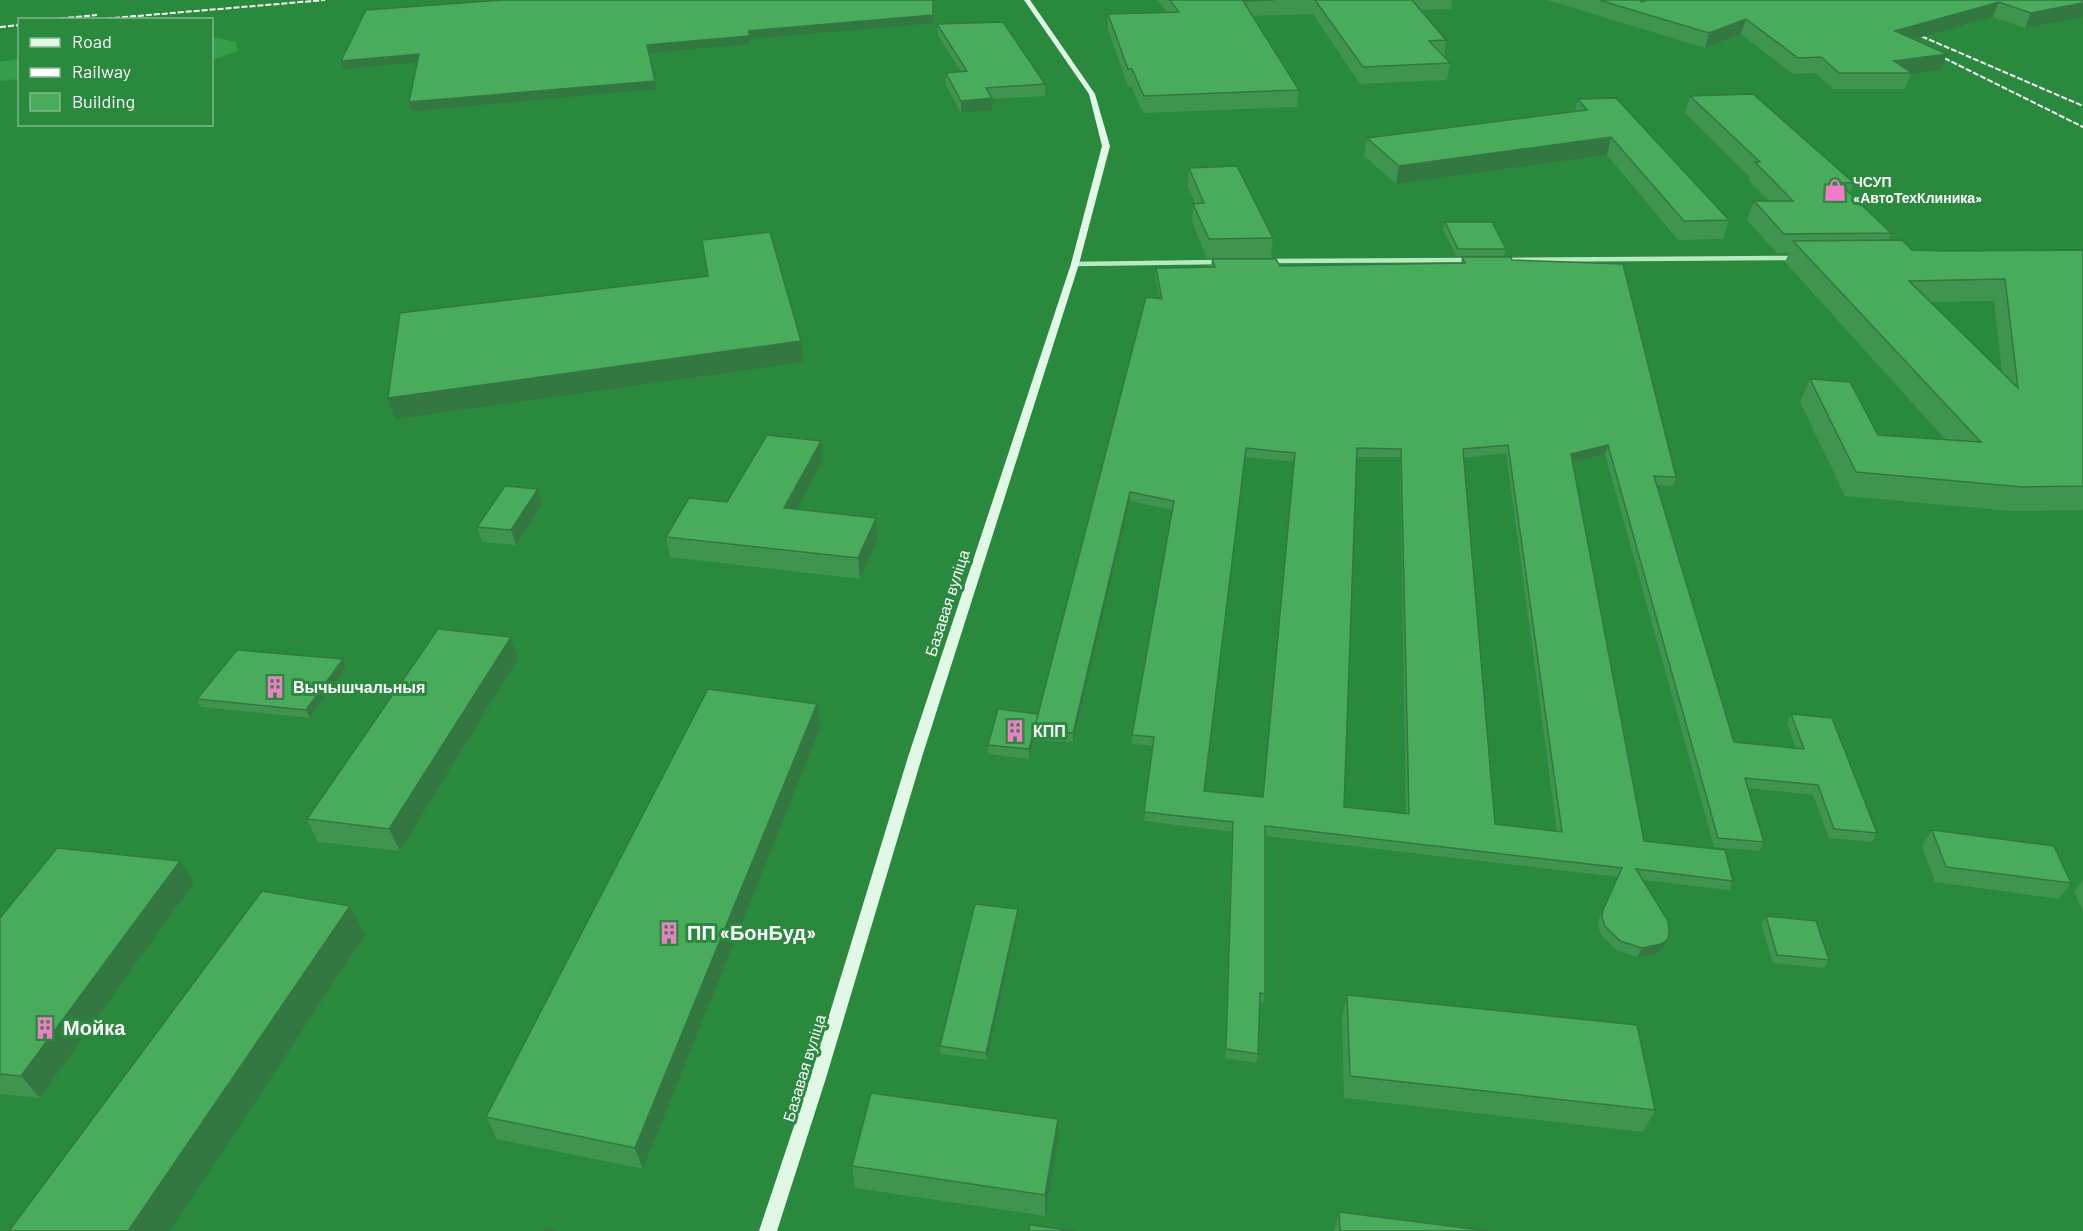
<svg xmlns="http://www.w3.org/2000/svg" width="2083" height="1231" viewBox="0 0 2083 1231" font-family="Barlow,sans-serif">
	<rect width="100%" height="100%" fill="#29893d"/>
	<g fill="#33a049">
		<polygon points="212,37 236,42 238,51 212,60"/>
		<polygon points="19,59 19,79 0,81 0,62"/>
	</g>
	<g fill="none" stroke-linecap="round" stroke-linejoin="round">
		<g stroke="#b6e9c0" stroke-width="4.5">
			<polyline points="1505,260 1795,258"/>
			<polyline points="1271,261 1468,260"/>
			<polyline points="1075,264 1219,262"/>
		</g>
		<polygon fill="#e0f8e5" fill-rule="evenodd" points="1024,0 1030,0 1095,94 1110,146 1079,264 922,757 826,1078 777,1231 759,1231 810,1078 908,757 1071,264 1102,146 1089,94"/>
		<g stroke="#fff" stroke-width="2" stroke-dasharray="6 2" stroke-linecap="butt">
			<polyline points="44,20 97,15"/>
			<polyline points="90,20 325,0"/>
			<polyline points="0,27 20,25"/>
			<polyline points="1907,30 2083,106"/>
			<polyline points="1930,51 2083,127"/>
		</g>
	</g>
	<g fill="#3f9450" fill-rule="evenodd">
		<polygon points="1158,0 1452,0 1451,9 1421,10 1446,40 1444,56 1450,63 1447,80 1360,84 1313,14 1253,16 1299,90 1297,107 1143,113 1131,86 1128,86 1108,30 1108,14 1167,12"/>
		<polygon points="1547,0 1640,0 1642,2 2083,0 2025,28 1993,17 1914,39 1941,70 1911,74 1905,89 1833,89 1816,73 1793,74 1741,34 1705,48"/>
		<polygon points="937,24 1045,84 1045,96 992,99 993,110 961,113 946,85 946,73 961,72 938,35"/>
		<path d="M1690,96l164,87 -4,10 41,40 -2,7 23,10 38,1 133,-1v260l-73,1 -165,-15 -45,-94 10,-23 68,56 67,4 -160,-177 4,-9h-12l-30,-33 7,-19h15l-20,-20 1,-4 -65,-64zM1994,301l8,71 -71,-70z"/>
		<polygon points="1578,99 1729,220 1723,239 1678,240 1607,155 1396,184 1364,156 1367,138 1575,111"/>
		<polygon points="1189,168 1273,238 1271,258 1207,258 1192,222 1193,204 1195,204 1188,187"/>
		<polygon points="1445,222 1506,249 1504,256 1456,256 1443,229"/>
		<path d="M1462,257l50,3 164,217 -3,9 -16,-1 77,257 62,7 -9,-26 4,-9 86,119 -5,9 -43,-4 -16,-43 -65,-7 16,54 -5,9 -45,-4 -109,-393 -33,8 72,379 89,40 -4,9 -87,-10 26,59 -5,9 -6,6 -20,3 -21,-7 -14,-14 -4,-9 1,-8 19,-42 -353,-41v158l-2,9h-3l-2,51 -2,9 -31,-5 7,-226 -88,-11 9,-75 -21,-2v-9l40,-225 -42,-9 -57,241 -39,-2 -5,19 -41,-5v-9l50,-31 122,-416 -5,-22 1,-8 55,-1 1,-8 68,7 181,-3zM1506,453l51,378 -62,-7 -31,-366zM1245,457l49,5 -31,335 -59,-6zM1357,457h43l6,357 -62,-7z"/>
		<polygon points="821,441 823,460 797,509 876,518 878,538 860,579 670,557 666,537 727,502"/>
		<polygon points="542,504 516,545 482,542 477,527"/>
		<polygon points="511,637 518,659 400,851 318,842 307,819"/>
		<polygon points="343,659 346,667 310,718 201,707 197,699"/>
		<polygon points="817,704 821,727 643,1169 497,1139 486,1117"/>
		<polygon points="1932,830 2071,883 2059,899 1935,882 1922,846"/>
		<polygon points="2083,879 2083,911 2074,892"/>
		<polygon points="194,883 40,1098 0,1094 0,918"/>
		<polygon points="1018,909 1018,917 987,1060 941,1054 940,1046"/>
		<polygon points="1766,916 1829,960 1824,968 1773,963 1761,924"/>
		<polygon points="1347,995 1655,1110 1643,1132 1344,1098 1342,1017"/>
		<polygon points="1058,1141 1045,1216 855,1188 852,1166"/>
		<polygon points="1339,1212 1488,1231 1334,1231"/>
	</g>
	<g fill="#337841">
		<polygon points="933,0 934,23 750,39 750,44 648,53 647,45 749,31"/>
		<polygon points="1999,2 1993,17 1890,46 1895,31"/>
		<polygon points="2083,3 2083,17 2025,28 2031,13"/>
		<polygon points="1746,19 1741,34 1705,48 1709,33"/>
		<polygon points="419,54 421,62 344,69 341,61"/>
		<polygon points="1947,54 1941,70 1911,74 1912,73 1894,61"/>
		<polygon points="655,81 657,89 411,111 409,102"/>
		<polygon points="992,98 993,110 961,113 961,101"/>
		<polygon points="1611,137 1607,155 1396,184 1399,166"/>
		<polygon points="801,341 803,362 395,419 388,398"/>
		<polygon points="821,441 823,460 787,528 784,508"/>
		<polygon points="1608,445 1605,454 1568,463 1571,454"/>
		<polygon points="538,489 542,504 516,545 511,530"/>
		<polygon points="1130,492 1130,501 1073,742 1073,733"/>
		<polygon points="876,518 878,538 860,579 858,558"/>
		<polygon points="511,637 518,659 400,851 389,829"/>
		<polygon points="343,659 346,667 310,718 306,710"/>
		<polygon points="817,704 821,727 643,1169 635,1148"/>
		<polygon points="1034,730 1034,740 1029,759 1029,749"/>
		<polygon points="180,861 194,883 40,1098 21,1076"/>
		<polygon points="350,906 365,935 170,1231 128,1231"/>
		<polygon points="1018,909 1018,917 987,1060 986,1053"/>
		<polygon points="1668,939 1663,948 1657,954 1637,957 1642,948"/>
		<polygon points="1058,1119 1058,1141 1045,1216 1045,1195"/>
	</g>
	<g fill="#49ac5d" stroke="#337841" stroke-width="1.5" fill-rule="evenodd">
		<polygon points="503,0 933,0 933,15 749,31 749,36 647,45 655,81 409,102 419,54 341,61 366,10"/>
		<polygon points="1170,0 1274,0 1243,1 1299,90 1144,96 1132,69 1128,69 1108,14 1179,12"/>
		<polygon points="1315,0 1412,0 1446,40 1429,41 1450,63 1363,67"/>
		<polygon points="1599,0 1640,0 1642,2 1647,0 2083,0 2083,3 2031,13 1999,2 1895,31 1947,54 1894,61 1912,73 1839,73 1821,57 1798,58 1746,19 1709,33"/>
		<polygon points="1003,22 1045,84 986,88 992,98 961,101 946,73 967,71 937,24"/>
		<polygon points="1753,94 1854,183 1839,183 1891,233 1784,234 1754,201 1793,201 1755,162 1760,162 1690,96"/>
		<polygon points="1616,98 1729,220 1684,221 1611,137 1399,166 1367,138 1587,110 1578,99"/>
		<polygon points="1237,166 1273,238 1209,239 1193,204 1204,203 1189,168"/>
		<polygon points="1445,222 1492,222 1506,249 1458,249"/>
		<polygon points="770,232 801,341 388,398 400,313 708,276 702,240"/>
		<path d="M1902,240l10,10 38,1 133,-1v236l-60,1 -167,-15 -46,-93 40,3 28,53 103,7 -188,-201zM2005,279l13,109 -109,-107z"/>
		<path d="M1462,257h49l1,3 111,4 53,213 -22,-1 80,266 70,7 -13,-35 41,4 45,115 -43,-4 -16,-44 -73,-7 19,64 -46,-4 -110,-393 -37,9 73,387 81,9 8,31 -97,-12 32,52 1,9 -1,9 -7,5 -19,4 -22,-7 -15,-15 -3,-9 1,-7 19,-42 -357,-42v168l-5,-1 -2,61 -32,-5 7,-227 -89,-10 10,-75 -22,-2 42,-234 -44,-9 -57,241 -39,-3 -5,19 -41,-4 10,-36 40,5 -3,12 111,-429 16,2 -6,-31 59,-1 -3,-8h64l4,7 185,-3zM1508,445l54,387 -67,-8 -32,-375zM1246,448l49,5 -32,344 -59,-6zM1357,448l44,1 8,365 -65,-7z"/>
		<polygon points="767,435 821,441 784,508 876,518 858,558 666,537 689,498 727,502"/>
		<polygon points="505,486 538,489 511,530 477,527"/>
		<polygon points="438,629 511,637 389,829 307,819"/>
		<polygon points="237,650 343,659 306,710 197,699"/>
		<polygon points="708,689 817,704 635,1148 486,1117"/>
		<polygon points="1932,830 2054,846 2071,883 1946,867"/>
		<polygon points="57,848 180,861 21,1076 0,1074 0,918"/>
		<polygon points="262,891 350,906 128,1231 9,1231"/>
		<polygon points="975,904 1018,909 986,1053 940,1046"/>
		<polygon points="1766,916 1816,921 1829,960 1777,955"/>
		<polygon points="1347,995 1637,1025 1655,1110 1350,1076"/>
		<polygon points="871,1093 1058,1119 1045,1195 852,1166"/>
		<polygon points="1339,1212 1488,1231 1340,1231"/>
		<polygon points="1030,1225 1076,1231 1029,1231"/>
		<polygon points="545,1229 555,1231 544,1231"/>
	</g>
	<defs>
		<g id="shop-bare" transform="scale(1.8)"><path d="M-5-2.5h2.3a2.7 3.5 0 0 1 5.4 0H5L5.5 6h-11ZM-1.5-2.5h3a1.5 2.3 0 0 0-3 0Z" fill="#f07dc6" stroke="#29893d" stroke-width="2.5" paint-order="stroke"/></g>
		<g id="building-bare" transform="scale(1.8)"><path d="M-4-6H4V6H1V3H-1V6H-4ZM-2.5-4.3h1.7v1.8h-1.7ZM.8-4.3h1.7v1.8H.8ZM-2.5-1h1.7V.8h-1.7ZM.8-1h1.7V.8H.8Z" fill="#f07dc6" stroke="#29893d" stroke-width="2.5" paint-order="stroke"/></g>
	</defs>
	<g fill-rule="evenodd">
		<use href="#shop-bare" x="1835" y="190"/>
		<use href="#building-bare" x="275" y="687"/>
		<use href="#building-bare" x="1015" y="731"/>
		<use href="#building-bare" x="669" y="933"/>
		<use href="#building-bare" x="45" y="1028"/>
	</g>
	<g text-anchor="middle" stroke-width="6" stroke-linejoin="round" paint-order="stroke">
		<g font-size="14" font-weight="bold" fill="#fff" stroke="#29893d" text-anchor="start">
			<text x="1853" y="187">ЧСУП<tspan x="1853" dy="16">«АвтоТехКлиника»</tspan></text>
		</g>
		<g font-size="16" fill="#fff" stroke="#29893d">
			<text transform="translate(947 603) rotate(-72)" y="6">Базавая вуліца</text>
			<text transform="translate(804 1068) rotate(-73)" y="6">Базавая вуліца</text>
		</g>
		<g font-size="16" font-weight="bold" fill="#fff" stroke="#29893d" text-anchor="start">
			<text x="293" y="693">Вычышчальныя</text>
			<text x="1033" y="737">КПП</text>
		</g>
		<g font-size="20" font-weight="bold" fill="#fff" stroke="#29893d" text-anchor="start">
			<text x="687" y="940">ПП «БонБуд»</text>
			<text x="63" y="1035">Мойка</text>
		</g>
	</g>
	<rect x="18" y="18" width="195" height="108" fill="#29893d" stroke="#7fb88b" stroke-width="1.5"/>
	<rect x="30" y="38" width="30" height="9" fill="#e0f8e5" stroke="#7fb88b" stroke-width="1.5"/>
	<text x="72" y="48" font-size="18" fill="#ffffff">Road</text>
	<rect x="30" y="68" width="30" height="9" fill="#ffffff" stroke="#7fb88b" stroke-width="1.5"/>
	<text x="72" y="78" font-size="18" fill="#ffffff">Railway</text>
	<rect x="30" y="93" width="30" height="18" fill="#49ac5d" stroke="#7fb88b" stroke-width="1.5"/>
	<text x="72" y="108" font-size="18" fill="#ffffff">Building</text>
</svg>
